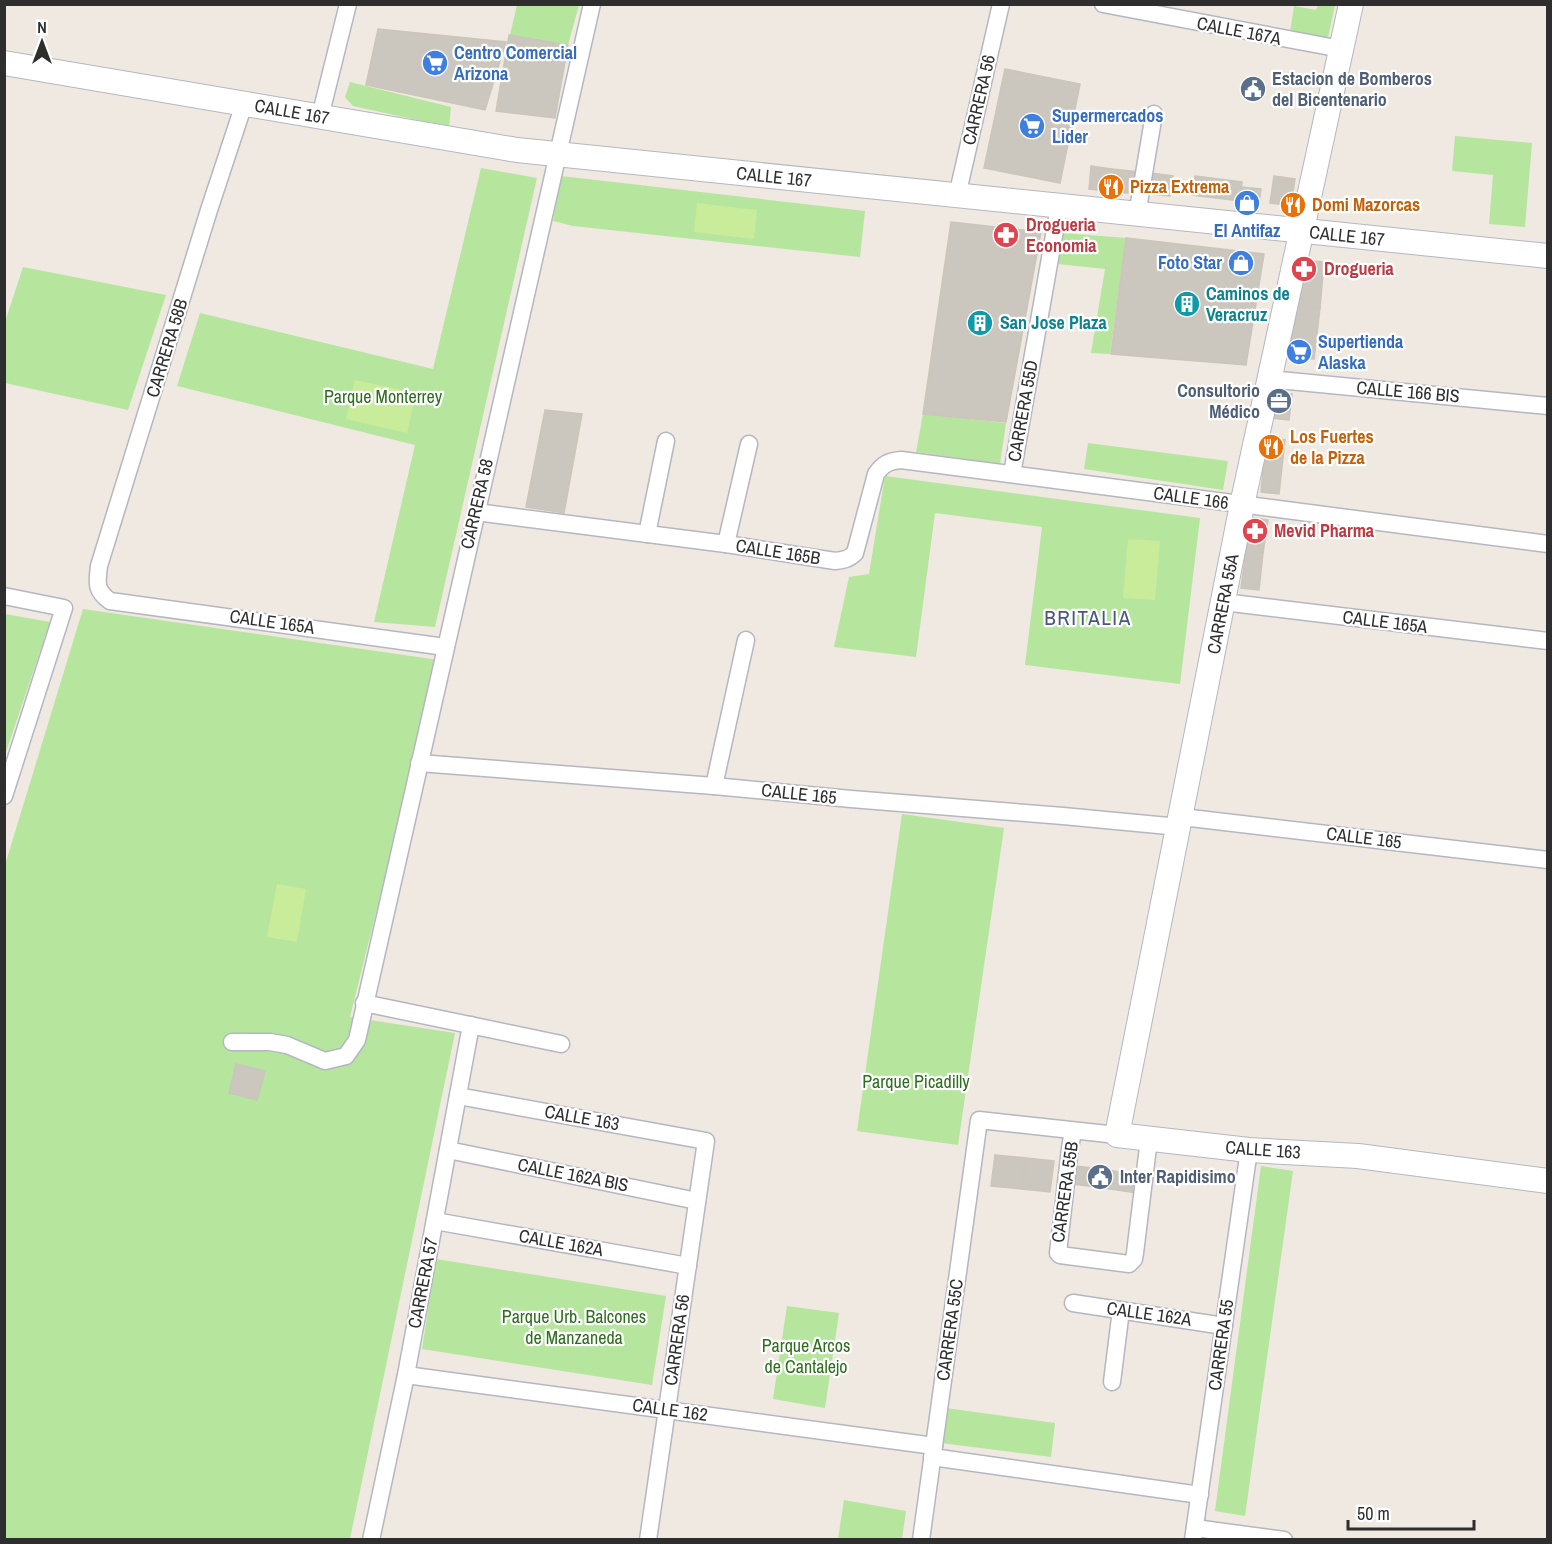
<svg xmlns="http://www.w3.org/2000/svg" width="1552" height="1544" viewBox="0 0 1552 1544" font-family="'Archivo Narrow',sans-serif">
	<rect width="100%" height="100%" fill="#efe9e1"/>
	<g fill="#b6e59e">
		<polygon points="517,5 579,5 568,45 510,35"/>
		<polygon points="1318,5 1335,5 1328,38 1290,32 1294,6 1316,10"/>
		<polygon points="350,82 451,107 449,127 353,106 345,97"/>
		<polygon points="1455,136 1532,143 1525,227 1489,224 1493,175 1452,171"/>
		<polygon points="481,168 537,178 435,627 374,622 415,445 177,386 200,313 433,369"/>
		<polygon points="561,176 865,211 860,257 573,226 553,221"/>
		<polygon points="1063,233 1126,238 1110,354 1091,353 1105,269 1058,264"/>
		<polygon points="23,267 166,295 128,410 5,383 5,322"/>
		<polygon points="923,414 1006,423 1000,464 916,452"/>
		<polygon points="1088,443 1228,461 1223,490 1084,469"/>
		<polygon points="885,476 1200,518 1180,684 1025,665 1042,527 935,513 916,657 834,647 849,577 869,574"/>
		<polygon points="83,609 439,660 350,1017 455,1033 350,1539 5,1540 5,865"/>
		<polygon points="5,614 50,622 5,755 4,614"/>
		<polygon points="902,814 1004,828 958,1145 857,1131"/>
		<polygon points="1261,1166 1293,1171 1245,1516 1215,1511"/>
		<polygon points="436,1259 666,1296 652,1385 422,1349"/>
		<polygon points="787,1306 839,1313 825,1408 773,1399"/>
		<polygon points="946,1408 1055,1423 1051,1457 941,1443"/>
		<polygon points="844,1500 906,1511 902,1539 838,1539"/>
	</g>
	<g fill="#c9ec9a">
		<polygon points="697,203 757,210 754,239 694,232"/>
		<polygon points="355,380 416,393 407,433 346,419"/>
		<polygon points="1128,539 1160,541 1155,600 1123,598"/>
		<polygon points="277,884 306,889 297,942 267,937"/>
	</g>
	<g fill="#cbc7bf" stroke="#cbc5ba" stroke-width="1.5">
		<polygon points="378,29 506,42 485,110 366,85"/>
		<polygon points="509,35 568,45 555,118 496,111"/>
		<polygon points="1005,69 1080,84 1060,183 984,168"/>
		<polygon points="1091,166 1111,169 1108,191 1089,189"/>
		<polygon points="1111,169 1140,172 1137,194 1108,191"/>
		<polygon points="1150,173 1173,176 1170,196 1148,194"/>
		<polygon points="1195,176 1242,182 1240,201 1192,195"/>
		<polygon points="1274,176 1295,179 1291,206 1270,203"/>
		<polygon points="1241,187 1261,189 1259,203 1240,201"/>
		<polygon points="951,222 1041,232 1006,422 923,414"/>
		<polygon points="1126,238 1264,254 1246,365 1111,354"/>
		<polygon points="1300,260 1324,262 1320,308 1295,306"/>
		<polygon points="1295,306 1320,308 1314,359 1289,357"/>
		<polygon points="1274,392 1292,394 1289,420 1271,418"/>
		<polygon points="545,410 582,414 564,513 526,507"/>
		<polygon points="1266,438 1285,440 1279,494 1261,492"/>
		<polygon points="1251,517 1268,520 1263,553 1246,551"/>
		<polygon points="1246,551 1263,553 1259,590 1241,588"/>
		<polygon points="236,1064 265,1071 257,1100 229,1093"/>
		<polygon points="995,1155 1026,1158 1022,1189 991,1186"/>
		<polygon points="1026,1158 1054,1161 1050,1192 1022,1189"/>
		<polygon points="1076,1166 1107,1170 1104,1188 1073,1184"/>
		<polygon points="1107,1170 1139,1175 1137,1193 1104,1188"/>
	</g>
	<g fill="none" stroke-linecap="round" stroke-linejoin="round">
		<g stroke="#b4b7c1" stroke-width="19">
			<g id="street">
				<polyline points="1103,4 1341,49"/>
				<path d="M244,104l-35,106 -110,356c-2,17 -4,24 11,35l335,46"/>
				<polyline points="320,117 348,4"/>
				<polyline points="957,196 1001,4"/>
				<polyline points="1137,215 1154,114"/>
				<polyline points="1269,379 1548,406"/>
				<polyline points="1012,474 1059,207"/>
				<path d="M476,512l250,32 109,17c9,-1 14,-2 20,-8l21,-79c7,-10 13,-13 25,-14l647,84"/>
				<polyline points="647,534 666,441"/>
				<polyline points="726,544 749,444"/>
				<polyline points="4,596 64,608 4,796"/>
				<polyline points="1223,602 1548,641"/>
				<polyline points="419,763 714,786 851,799 1063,816 1179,827"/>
				<polyline points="714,786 746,640"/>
				<polyline points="1182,817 1548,860"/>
				<polyline points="364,1003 561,1044"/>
				<polyline points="232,1042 270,1042 287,1045 325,1061 346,1056 357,1040 592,4"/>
				<polyline points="458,1096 706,1141 648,1540"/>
				<polyline points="1073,1131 1070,1148 1058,1253 1060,1255 1129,1264 1134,1259 1135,1253 1149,1139"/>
				<polyline points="448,1150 697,1201"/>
				<polyline points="435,1221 688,1266"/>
				<polyline points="1073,1303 1224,1326"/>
				<polyline points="406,1375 934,1446"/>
				<polyline points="1112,1382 1121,1310"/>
				<polyline points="932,1457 1200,1495"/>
				<polyline points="1195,1528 1284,1540"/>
				<polyline points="371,1540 406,1375 471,1025"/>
				<polyline points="921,1540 979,1120 1117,1135"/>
				<polyline points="1193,1540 1249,1150"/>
			</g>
		</g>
		<g stroke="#b4b7c1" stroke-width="26">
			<g id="secondary">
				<polyline points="1351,4 1242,505 1117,1135 1249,1150 1358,1156 1548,1181"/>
				<polyline points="4,63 517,150 1548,256"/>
			</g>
		</g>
		<use href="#street" stroke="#fff" stroke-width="16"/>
		<use href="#secondary" stroke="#fff" stroke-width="24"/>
	</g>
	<defs>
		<g id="supermarket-disc" transform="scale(1.35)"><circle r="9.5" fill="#3f7fe0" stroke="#fff"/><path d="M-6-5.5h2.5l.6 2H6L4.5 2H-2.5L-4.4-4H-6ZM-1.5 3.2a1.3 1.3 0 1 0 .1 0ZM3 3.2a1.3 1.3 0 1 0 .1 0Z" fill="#fff"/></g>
		<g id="civic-disc" transform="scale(1.35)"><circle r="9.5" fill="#5c6f8a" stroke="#fff"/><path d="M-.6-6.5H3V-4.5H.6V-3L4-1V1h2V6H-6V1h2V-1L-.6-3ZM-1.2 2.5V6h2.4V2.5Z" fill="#fff"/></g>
		<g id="restaurant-disc" transform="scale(1.35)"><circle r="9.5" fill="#e8710a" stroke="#fff"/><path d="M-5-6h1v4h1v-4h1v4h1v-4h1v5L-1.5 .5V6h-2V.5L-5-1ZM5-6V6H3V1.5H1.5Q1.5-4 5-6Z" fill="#fff"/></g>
		<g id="shop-disc" transform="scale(1.35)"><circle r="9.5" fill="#3f7fe0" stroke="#fff"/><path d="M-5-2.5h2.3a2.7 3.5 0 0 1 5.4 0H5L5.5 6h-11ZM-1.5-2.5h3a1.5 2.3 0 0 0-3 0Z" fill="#fff"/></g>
		<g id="pharmacy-disc" transform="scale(1.35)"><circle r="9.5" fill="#e0444e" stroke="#fff"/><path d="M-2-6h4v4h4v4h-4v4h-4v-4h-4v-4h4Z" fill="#fff"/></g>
		<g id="building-disc" transform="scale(1.35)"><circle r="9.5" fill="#0f9aa8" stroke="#fff"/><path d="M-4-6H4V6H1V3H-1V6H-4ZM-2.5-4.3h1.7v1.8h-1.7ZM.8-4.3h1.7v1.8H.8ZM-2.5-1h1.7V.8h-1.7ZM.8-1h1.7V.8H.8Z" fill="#fff"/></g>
		<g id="office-disc" transform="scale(1.35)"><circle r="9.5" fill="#5c6f8a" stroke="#fff"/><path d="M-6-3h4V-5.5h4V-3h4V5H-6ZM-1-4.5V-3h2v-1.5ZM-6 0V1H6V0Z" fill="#fff"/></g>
	</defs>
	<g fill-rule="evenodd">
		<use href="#supermarket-disc" x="435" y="63"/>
		<use href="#civic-disc" x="1253" y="89"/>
		<use href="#supermarket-disc" x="1032" y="126"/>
		<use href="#restaurant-disc" x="1111" y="187"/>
		<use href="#shop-disc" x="1247" y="203"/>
		<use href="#restaurant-disc" x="1293" y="205"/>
		<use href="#pharmacy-disc" x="1006" y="235"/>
		<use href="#shop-disc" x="1241" y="263"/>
		<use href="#pharmacy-disc" x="1304" y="269"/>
		<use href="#building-disc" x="1187" y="304"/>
		<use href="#building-disc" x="980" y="323"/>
		<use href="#supermarket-disc" x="1299" y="352"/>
		<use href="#office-disc" x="1279" y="401"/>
		<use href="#restaurant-disc" x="1271" y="447"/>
		<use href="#pharmacy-disc" x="1255" y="531"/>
		<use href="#civic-disc" x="1100" y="1177"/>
	</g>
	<g text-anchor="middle" stroke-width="4.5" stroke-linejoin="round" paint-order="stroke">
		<g font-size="18" fill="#2e2e2e" stroke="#fff">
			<text transform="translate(1239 31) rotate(11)" y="6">CALLE 167A</text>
			<text transform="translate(979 100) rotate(-77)" y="6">CARRERA 56</text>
			<text transform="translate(292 112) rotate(10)" y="6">CALLE 167</text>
			<text transform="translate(774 177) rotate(6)" y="6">CALLE 167</text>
			<text transform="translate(1347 236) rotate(6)" y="6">CALLE 167</text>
			<text transform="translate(167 348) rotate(-73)" y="6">CARRERA 58B</text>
			<text transform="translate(1408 392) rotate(5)" y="6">CALLE 166 BIS</text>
			<text transform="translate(1023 411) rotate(-80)" y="6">CARRERA 55D</text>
			<text transform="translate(1191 498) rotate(8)" y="6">CALLE 166</text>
			<text transform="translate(477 504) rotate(-77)" y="6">CARRERA 58</text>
			<text transform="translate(778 552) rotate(9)" y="6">CALLE 165B</text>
			<text transform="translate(1223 604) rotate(-79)" y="6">CARRERA 55A</text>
			<text transform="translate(272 622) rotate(8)" y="6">CALLE 165A</text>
			<text transform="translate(1385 622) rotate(7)" y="6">CALLE 165A</text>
			<text transform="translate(799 794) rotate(6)" y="6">CALLE 165</text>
			<text transform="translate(1364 838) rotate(7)" y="6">CALLE 165</text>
			<text transform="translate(582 1118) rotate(10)" y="6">CALLE 163</text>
			<text transform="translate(1263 1150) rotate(4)" y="6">CALLE 163</text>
			<text transform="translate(573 1175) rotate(11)" y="6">CALLE 162A BIS</text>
			<text transform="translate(1065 1192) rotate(-82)" y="6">CARRERA 55B</text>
			<text transform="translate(561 1243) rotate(10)" y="6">CALLE 162A</text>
			<text transform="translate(423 1283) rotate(-79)" y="6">CARRERA 57</text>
			<text transform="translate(1149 1314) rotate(8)" y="6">CALLE 162A</text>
			<text transform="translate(950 1330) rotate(-82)" y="6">CARRERA 55C</text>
			<text transform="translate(677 1340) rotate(-82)" y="6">CARRERA 56</text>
			<text transform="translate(1221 1345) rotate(-82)" y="6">CARRERA 55</text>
			<text transform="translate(670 1410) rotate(8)" y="6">CALLE 162</text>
		</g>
		<g font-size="18" font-weight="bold" fill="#366cbe" stroke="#fff" text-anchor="start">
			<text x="454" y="59">Centro Comercial<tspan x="454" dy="21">Arizona</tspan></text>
			<text x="1052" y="122">Supermercados<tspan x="1052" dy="21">Lider</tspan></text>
			<text x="1247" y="237" text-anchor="middle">El Antifaz</text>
			<text x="1222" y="269" text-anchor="end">Foto Star</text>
			<text x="1318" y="348">Supertienda<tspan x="1318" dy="21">Alaska</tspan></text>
		</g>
		<g font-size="18" font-weight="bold" fill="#4e5e75" stroke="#fff" text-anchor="start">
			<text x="1272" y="85">Estacion de Bomberos<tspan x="1272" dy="21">del Bicentenario</tspan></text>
			<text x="1260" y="397" text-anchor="end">Consultorio<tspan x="1260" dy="21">Médico</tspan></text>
			<text x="1120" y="1183">Inter Rapidisimo</text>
		</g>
		<g font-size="18" font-weight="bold" fill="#c56008" stroke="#fff" text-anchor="start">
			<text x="1130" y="193">Pizza Extrema</text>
			<text x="1312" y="211">Domi Mazorcas</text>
			<text x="1290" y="443">Los Fuertes<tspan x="1290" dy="21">de la Pizza</tspan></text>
		</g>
		<g font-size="18" font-weight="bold" fill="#be3a42" stroke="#fff" text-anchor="start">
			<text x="1026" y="231">Drogueria<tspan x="1026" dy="21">Economia</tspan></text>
			<text x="1324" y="275">Drogueria</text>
			<text x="1274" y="537">Mevid Pharma</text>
		</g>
		<g font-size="18" font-weight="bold" fill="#0d838f" stroke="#fff" text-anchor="start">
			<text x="1206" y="300">Caminos de<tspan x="1206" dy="21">Veracruz</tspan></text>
			<text x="1000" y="329">San Jose Plaza</text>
		</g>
		<g font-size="18" fill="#2c6e1b" stroke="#fff">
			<text x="383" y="403">Parque Monterrey</text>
			<text x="916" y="1088">Parque Picadilly</text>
			<text x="574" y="1323">Parque Urb. Balcones<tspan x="574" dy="21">de Manzaneda</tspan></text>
			<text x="806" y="1352">Parque Arcos<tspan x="806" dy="21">de Cantalejo</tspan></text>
		</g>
		<g font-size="21" letter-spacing="1.5" fill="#4d5680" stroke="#fff">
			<text x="1088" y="625">BRITALIA</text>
		</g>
	</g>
	<rect width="1552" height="1544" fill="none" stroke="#2e2e2e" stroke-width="12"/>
	<g transform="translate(42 42)" stroke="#ffffff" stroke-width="4.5" paint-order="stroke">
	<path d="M0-4.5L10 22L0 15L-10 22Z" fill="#2e2e2e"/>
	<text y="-9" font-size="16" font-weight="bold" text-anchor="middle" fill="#2e2e2e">N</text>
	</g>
	<path d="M1348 1520v9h126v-9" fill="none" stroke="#2e2e2e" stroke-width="3"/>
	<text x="1357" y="1520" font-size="18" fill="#2e2e2e" stroke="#ffffff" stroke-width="4.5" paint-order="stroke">50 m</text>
</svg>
